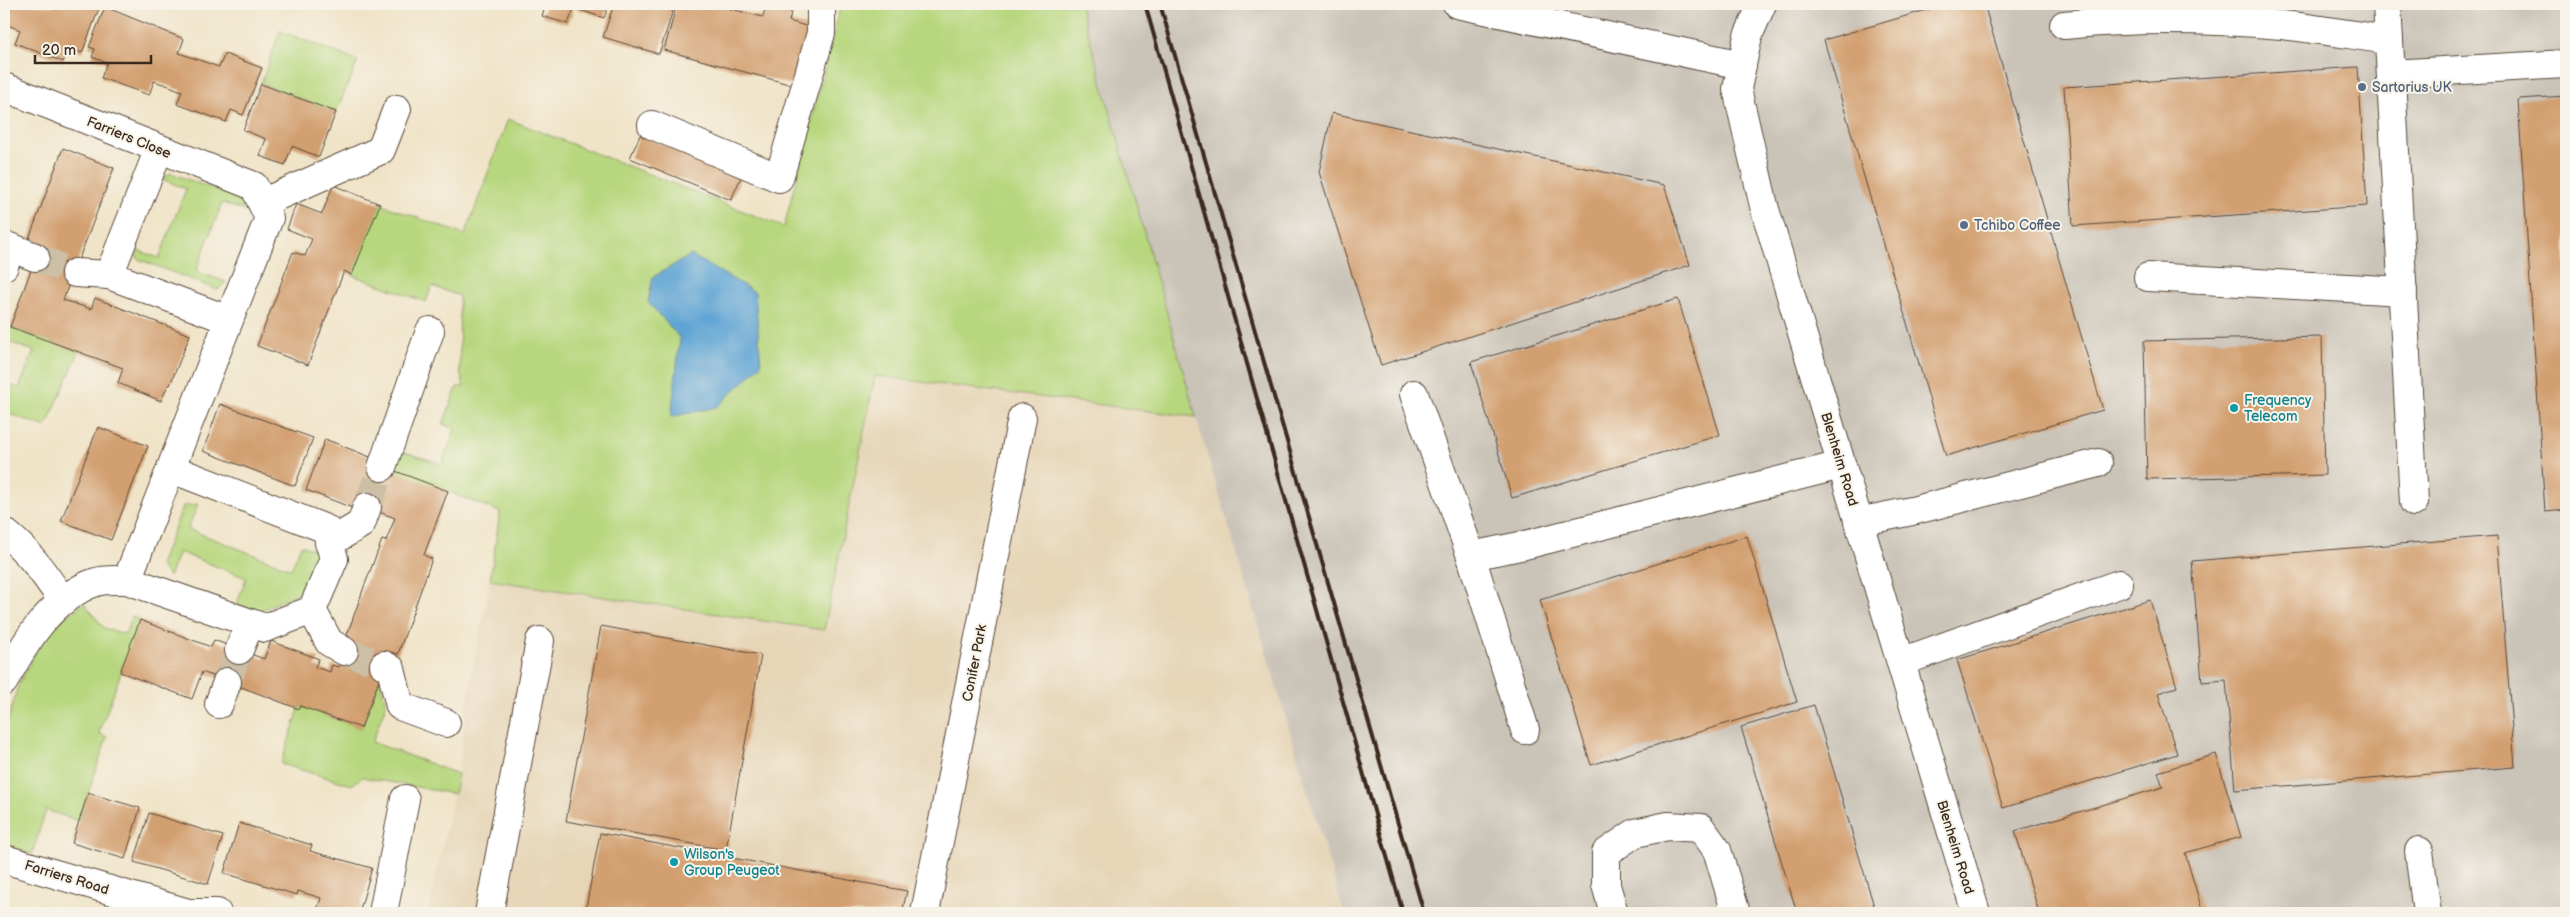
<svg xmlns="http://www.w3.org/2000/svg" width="2570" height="917" viewBox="0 0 2570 917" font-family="'Balsamiq Sans',sans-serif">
	<rect width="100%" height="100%" fill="#f7f3e8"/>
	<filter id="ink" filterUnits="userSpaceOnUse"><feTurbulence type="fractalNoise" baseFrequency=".02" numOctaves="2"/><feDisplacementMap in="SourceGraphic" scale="10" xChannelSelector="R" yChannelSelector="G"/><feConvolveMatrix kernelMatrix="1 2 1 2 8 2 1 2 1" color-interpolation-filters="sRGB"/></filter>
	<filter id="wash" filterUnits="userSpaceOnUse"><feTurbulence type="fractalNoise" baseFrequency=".0096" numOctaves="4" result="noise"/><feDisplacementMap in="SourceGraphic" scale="20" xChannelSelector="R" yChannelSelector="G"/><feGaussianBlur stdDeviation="1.12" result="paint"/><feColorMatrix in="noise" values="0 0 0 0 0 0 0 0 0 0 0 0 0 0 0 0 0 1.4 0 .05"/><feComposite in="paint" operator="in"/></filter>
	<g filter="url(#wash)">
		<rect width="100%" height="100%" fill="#f0e4c8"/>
		<polygon fill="#e6d5b7" points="875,376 1196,417 1344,913 428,913 458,774 470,683 490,580 824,630"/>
		<polygon fill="#cac3b8" points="1080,4 2566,4 2566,913 1344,913 1196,417"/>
		<g fill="#b7d77e" stroke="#79804e">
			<polygon points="841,4 1080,4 1196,417 875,376 824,630 490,580 500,512 391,470 397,455 405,452 442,464 455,429 443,424 457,387 464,387 460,372 459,296 432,286 426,302 352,275 380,204 465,235 508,119 784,227"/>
			<polygon points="280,31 358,61 336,112 261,84"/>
			<polygon points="171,173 251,203 251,213 222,203 196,271 226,282 218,290 138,259 134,249 159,258 186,189 162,179"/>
			<polygon points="10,327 79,352 46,427 4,412 4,383 19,388 34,351 5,341"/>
			<polygon points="198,504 188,529 291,569 301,545 317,551 321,563 312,587 255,613 236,606 246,578 179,552 169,577 160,565 183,506"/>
			<polygon points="84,603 104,628 125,634 132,616 140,620 99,733 107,737 79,821 46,810 32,854 4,845 4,734 18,686 35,653 57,624"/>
			<polygon points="380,678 386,705 372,742 458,774 454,794 362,777 352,785 281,764 300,706 361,728"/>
		</g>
		<polygon fill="#5fa4d4" stroke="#4d6779" points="691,255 755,292 761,365 717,407 671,417 680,338 648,302 653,277"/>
		<g id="blocks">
			<g fill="#d29f70">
				<polygon points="12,4 53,6 54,4 93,4 100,6 82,53 68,47 63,62 15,43 20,30 5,24"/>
				<polygon points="546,4 609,4 604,18 574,8 568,24 542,16"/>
				<polygon points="614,4 675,4 659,54 603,37"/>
				<polygon points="677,4 729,4 727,8 763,17 766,4 792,9 789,21 812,28 796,86 664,50"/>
				<polygon points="1947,4 1984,4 2103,410 1946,456 1824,40"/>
				<polygon points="105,7 184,39 179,53 219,67 225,54 262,68 243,115 231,110 226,122 177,104 182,91 169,86 154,81 149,95 101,78 107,63 92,57 95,49 89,47"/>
				<polygon points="2358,67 2367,206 2073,226 2064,87"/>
				<polygon points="261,84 336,112 319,157 292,146 285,165 260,156 266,139 243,130"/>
				<polygon points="2566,96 2566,510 2545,512 2518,99"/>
				<polygon points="1332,113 1664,185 1690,265 1381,365 1319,172"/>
				<polygon points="640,135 741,177 731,200 630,158"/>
				<polygon points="63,148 114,168 63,300 91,309 95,298 190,335 170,385 168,385 161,401 118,383 123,368 10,327 39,248 27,244"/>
				<polygon points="333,185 380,204 352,275 344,271 308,365 257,346 293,252 305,256 312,239 287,229 296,204 322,214"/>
				<polygon points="1678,299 1720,435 1512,498 1471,362"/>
				<polygon points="2322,337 2325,475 2147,479 2144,341"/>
				<polygon points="220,404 313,438 295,486 203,451"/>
				<polygon points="98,427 148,446 111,540 61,521"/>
				<polygon points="325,439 375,459 374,463 448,491 424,555 432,559 398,654 390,652 361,728 300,706 299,709 202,672 192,699 120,672 140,620 211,647 214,640 264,659 271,641 319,659 315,667 330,672 332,665 339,667 350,637 347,635 364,587 382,540 386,541 395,518 358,504 355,509 306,490"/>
				<polygon points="1747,536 1797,702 1591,765 1540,600"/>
				<polygon points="2497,536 2515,767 2235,790 2226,680 2202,682 2192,561"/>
				<polygon points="2150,600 2177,687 2158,693 2177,754 2003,808 1957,660"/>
				<polygon points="601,626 761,655 726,850 566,821"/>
				<polygon points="1814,705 1876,913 1797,913 1741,727"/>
				<polygon points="2216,754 2241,837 2185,853 2203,913 2039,913 2015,831 2163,787 2158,772"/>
				<polygon points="88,793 140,808 125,859 72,843"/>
				<polygon points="149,813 223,836 208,884 134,862"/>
				<polygon points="239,823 312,845 310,851 372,868 359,913 316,913 321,898 298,891 297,895 224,873"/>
				<polygon points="600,833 907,891 902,913 585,913"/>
				<polygon points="46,908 61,913 45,913"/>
			</g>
		</g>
	</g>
	<g filter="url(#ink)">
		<use href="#blocks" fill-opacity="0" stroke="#564638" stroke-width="1"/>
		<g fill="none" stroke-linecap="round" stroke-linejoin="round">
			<g stroke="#ccbfa6" stroke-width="28" stroke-dasharray="28 14" stroke-linecap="butt">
				<polyline points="35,257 75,273"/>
				<polyline points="367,507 382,467"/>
				<polyline points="344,651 384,665"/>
				<polyline points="227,682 239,650"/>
			</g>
			<g stroke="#564638" stroke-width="30">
				<g id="minor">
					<polyline points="1457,4 1742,65"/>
					<polyline points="1762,4 1748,36 1737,89 1764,206 1976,913"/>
					<polyline points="2387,4 2414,502"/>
					<path d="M2064,25c72,-7 146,-6 218,0 36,4 71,10 107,15"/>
					<polyline points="2391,74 2566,64"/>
					<polyline points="4,87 254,186 269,218 127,580 265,628 312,610 334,559 326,529 172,469"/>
					<polyline points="652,125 779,178 821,33 821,4"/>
					<polyline points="159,149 109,275 229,320"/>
					<polyline points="262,203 381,150 397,109"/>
					<polyline points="4,266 10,247 35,257"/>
					<polyline points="75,273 109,275"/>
					<polyline points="2148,277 2403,291"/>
					<polyline points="1414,394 1471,556 1525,730"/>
					<polyline points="382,467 430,331"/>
					<polyline points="1858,522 1912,511 2098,463"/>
					<path d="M4,532c25,19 41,43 59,69"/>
					<polyline points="329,543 361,524 367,507"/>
					<polyline points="1471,556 1525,545 1841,465"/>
					<polyline points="312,610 329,642 344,651"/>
					<polyline points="239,650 250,623"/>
					<polyline points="1901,662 2119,584"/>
					<polyline points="384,665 391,669 400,706 446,723"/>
					<path d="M4,681c21,-39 48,-84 92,-99 9,-3 21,-2 31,-2"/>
					<polyline points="219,704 227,682"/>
					<polyline points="2419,851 2427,913"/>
					<polyline points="4,859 188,913"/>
					<polyline points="195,913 217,913"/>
					<polyline points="383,913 405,799"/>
					<polyline points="489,913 540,641"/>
					<polyline points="925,913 1022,418"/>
					<polyline points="1614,913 1606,885 1606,853 1635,833 1668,826 1701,828 1717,850 1736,913"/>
				</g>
			</g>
			<use href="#minor" stroke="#fff" stroke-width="28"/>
			<g stroke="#3b2a1e" stroke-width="4">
				<polyline points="1145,4 1403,913"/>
				<polyline points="1160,4 1424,913"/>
			</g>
		</g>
	</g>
	<g fill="#5c6f8a" stroke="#f7f3e8" stroke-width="2">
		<circle cx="2362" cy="87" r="5"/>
		<circle cx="1964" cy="225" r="5"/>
	</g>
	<g fill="#0f9aa8" stroke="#f7f3e8" stroke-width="2">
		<circle cx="2234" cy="408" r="5"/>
		<circle cx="674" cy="862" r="5"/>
	</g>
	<g text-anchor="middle" stroke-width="4" stroke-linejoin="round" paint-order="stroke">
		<g font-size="14" fill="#4e5e75" stroke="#f7f3e8" text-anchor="start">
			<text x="2372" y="92">Sartorius UK</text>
			<text x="1974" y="230">Tchibo Coffee</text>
		</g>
		<g font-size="14" fill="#3b2a1e" stroke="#f7f3e8">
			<text transform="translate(129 137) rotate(22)" y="5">Farriers Close</text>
			<text transform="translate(1840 459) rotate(73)" y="5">Blenheim Road</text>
			<text transform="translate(974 663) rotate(-79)" y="5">Conifer Park</text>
			<text transform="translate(1956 847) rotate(73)" y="5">Blenheim Road</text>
			<text transform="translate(67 877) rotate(17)" y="5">Farriers Road</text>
		</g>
		<g font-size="14" fill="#0d838f" stroke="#f7f3e8" text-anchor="start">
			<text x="2244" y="405">Frequency<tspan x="2244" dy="16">Telecom</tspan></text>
			<text x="684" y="859">Wilson's<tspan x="684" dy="16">Group Peugeot</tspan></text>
		</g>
	</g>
	<rect width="2570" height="917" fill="none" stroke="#f7f3e8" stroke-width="20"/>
	<path d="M35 55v8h116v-8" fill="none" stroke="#3b2a1e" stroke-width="2.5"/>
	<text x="42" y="55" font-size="15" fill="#3b2a1e" stroke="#f7f3e8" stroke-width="4" paint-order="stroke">20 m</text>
</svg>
